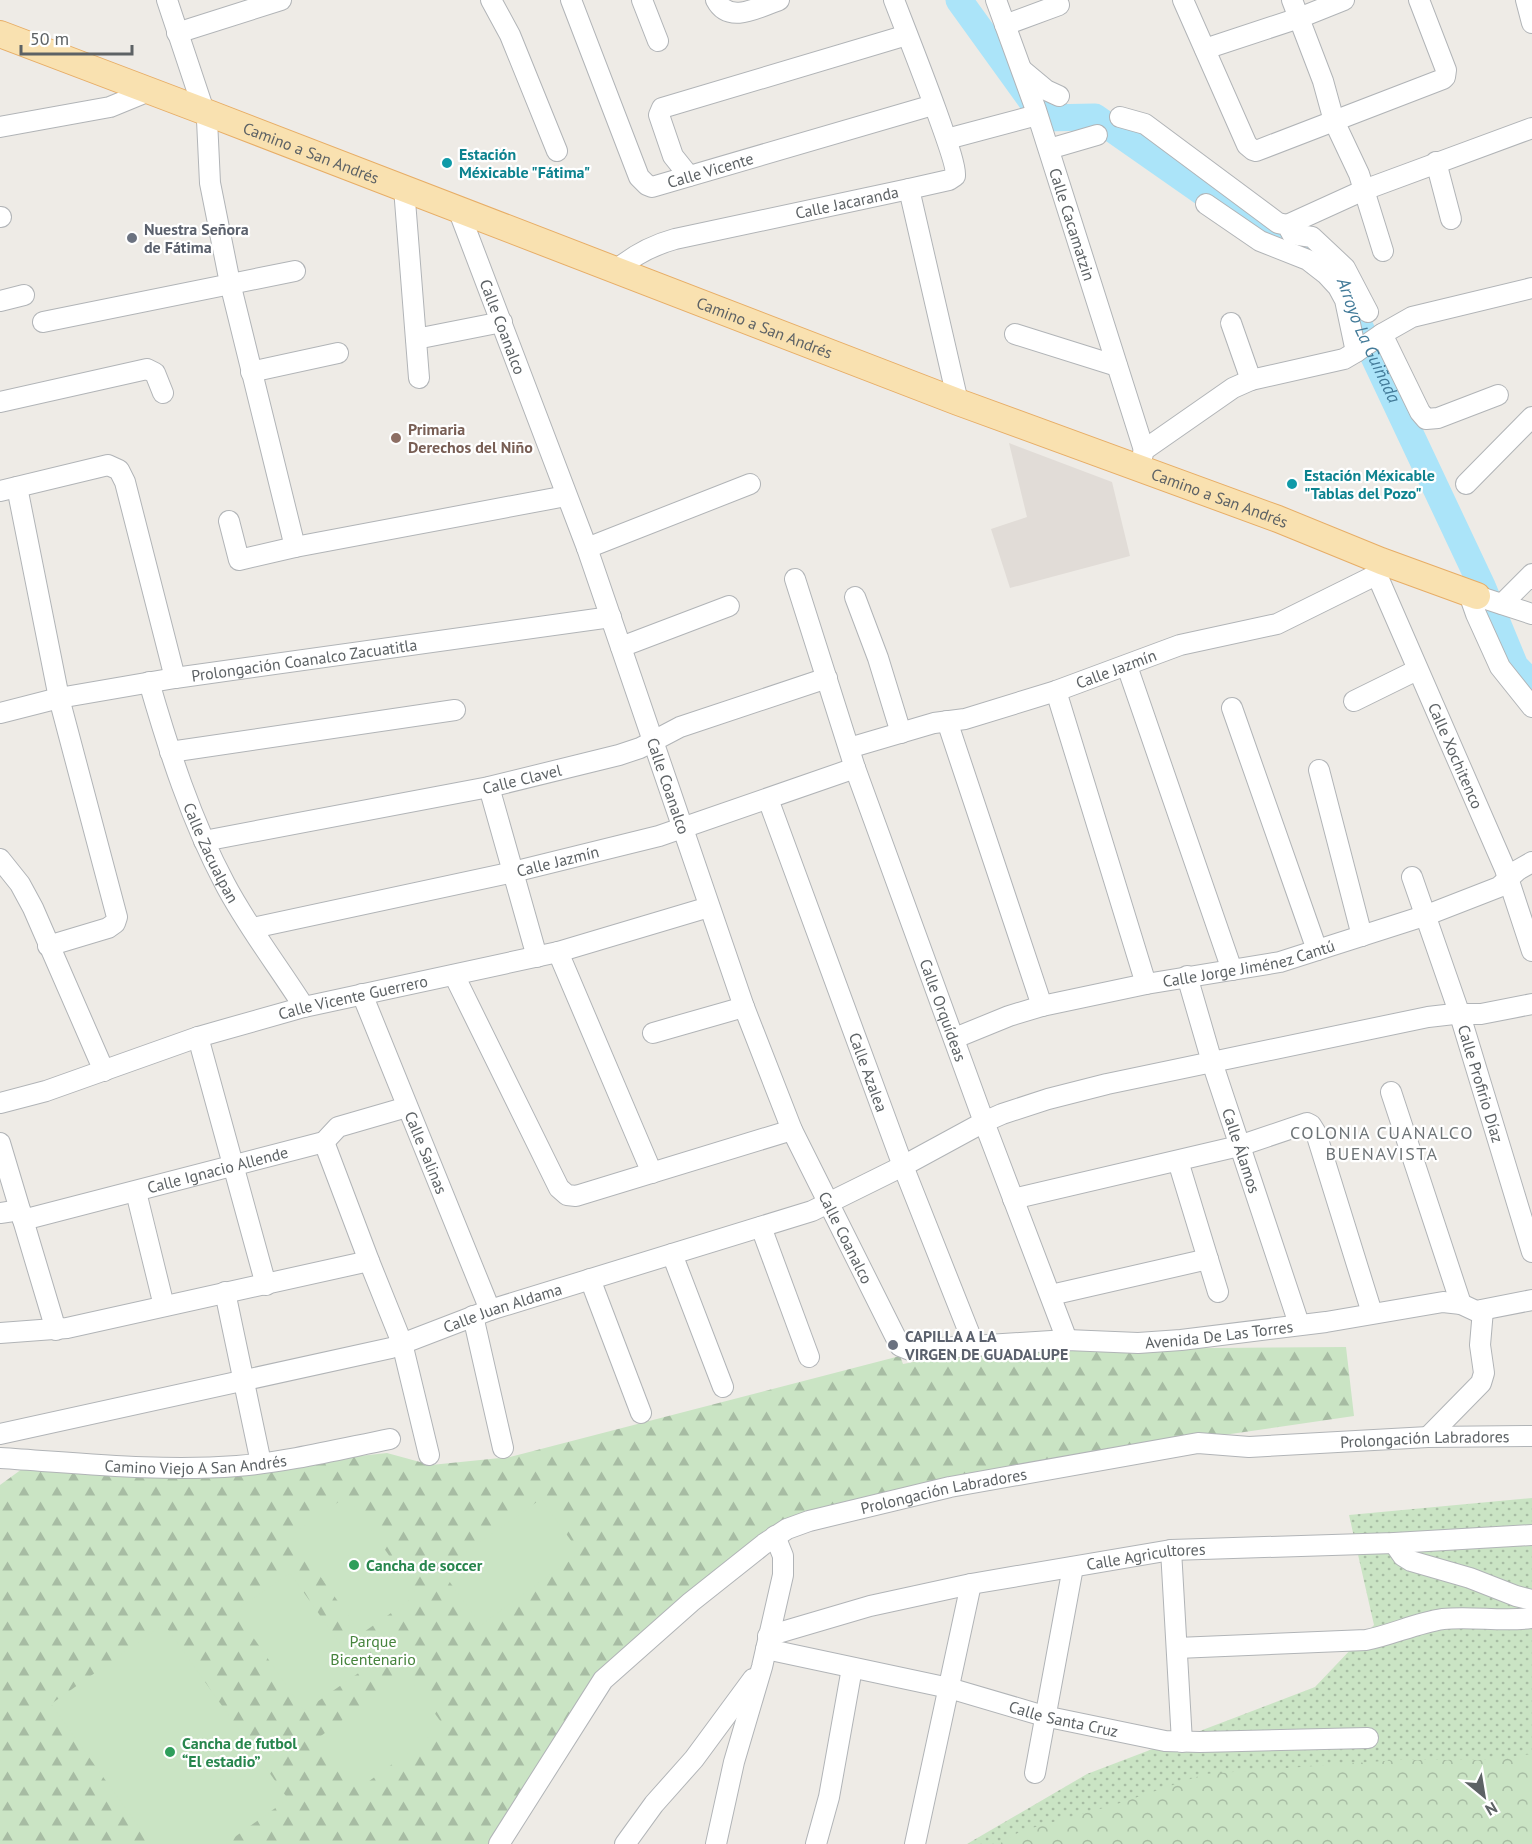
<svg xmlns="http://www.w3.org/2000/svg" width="1532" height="1844" viewBox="0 0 1532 1844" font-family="'PT Sans',sans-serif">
	<defs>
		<pattern id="grass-dots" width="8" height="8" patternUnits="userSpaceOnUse" patternTransform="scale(1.5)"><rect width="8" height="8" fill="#cae4c4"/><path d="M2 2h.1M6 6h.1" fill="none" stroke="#a7bca3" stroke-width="1.8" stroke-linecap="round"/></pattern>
		<pattern id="forest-firs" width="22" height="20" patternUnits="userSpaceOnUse" patternTransform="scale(1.5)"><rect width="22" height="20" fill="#cae4c4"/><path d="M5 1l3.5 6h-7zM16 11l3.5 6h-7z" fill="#a7bca3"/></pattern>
		<pattern id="park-crowns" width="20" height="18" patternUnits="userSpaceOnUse" patternTransform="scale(1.5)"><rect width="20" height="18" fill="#cae4c4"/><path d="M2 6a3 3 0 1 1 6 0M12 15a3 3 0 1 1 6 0" fill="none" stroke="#a7bca3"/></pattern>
	</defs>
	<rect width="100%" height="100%" fill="#eeebe6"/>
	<polygon fill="#e1dcd7" points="1009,443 1112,482 1130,556 1010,588 991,529 1027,517"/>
	<polygon fill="url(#grass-dots)" points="1532,1498 1532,1844 967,1844 1087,1774 1315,1687 1374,1625 1349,1515"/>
	<polygon fill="url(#forest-firs)" points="1346,1347 1354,1416 1058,1459 807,1514 595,1678 491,1844 0,1844 0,1485 22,1469 341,1458 387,1453 431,1465 510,1457 900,1356 903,1364 976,1350"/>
	<polygon fill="url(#park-crowns)" points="1532,1754 1532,1844 999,1844 1021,1831 1114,1805 1205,1774 1398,1760 1482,1760"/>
	<g fill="#cae4c4">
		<polygon points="347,1496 417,1595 361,1634 291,1535"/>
		<polygon points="541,1499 580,1553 481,1625 441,1570"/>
		<polygon points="290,1573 360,1672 304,1711 235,1611"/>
		<polygon points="164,1624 288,1799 225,1844 151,1844 51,1704"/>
		<polygon points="406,1674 444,1726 357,1790 318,1738"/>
	</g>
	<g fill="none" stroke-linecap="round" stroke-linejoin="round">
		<path stroke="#abe4f9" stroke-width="27" id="s1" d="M959,0l85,118 51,-1 163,114 46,13 38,33 17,48 123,261 33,80 17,18"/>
		<g stroke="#b1b4b7" stroke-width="22">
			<g id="minor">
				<polyline points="167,0 207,120 210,183 230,283 295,547"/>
				<polyline points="491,0 510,35 557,151"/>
				<path id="s2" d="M571,0l68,177 8,8 5,2 281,-82"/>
				<polyline points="642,0 658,41"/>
				<path d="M716,0c13,25 43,7 63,0"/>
				<path id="s3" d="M996,0l40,110 108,340"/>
				<polyline points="1183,0 1247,145 1253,150 1256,151 1443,79 1445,77 1446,70 1419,0"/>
				<polyline points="1292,0 1323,81 1334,121 1359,174 1383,251"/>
				<polyline points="1526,0 1532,23"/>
				<polyline points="1005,25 1059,5"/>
				<polyline points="177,33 281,0"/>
				<polyline points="1205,49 1299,18 1344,0"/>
				<polyline points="1022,70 1046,90 1059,96"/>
				<polyline points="1120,117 1145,124 1278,223 1287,225 1292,234 1312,237 1345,268 1368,312"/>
				<polyline points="0,127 110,107 149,91"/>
				<polyline points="947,139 1037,115"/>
				<polyline points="1049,149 1097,135"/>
				<polyline points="1436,162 1451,219"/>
				<polyline points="689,176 673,156 659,115 662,108 907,35"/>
				<polyline points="404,188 419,378"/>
				<polyline points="909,189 958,402"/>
				<polyline points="1206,204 1260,241 1308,260 1326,274 1338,287 1345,300 1356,352"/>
				<path id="s4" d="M458,209l129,339 157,459 48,123 108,216 10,4 157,-10 71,3 43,-3 145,-18 117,-20 18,2 15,7 56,-11"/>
				<polyline points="0,217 1,217"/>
				<polyline points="1287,225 1364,190 1532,128"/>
				<path id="s5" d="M616,270c18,-15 37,-25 59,-31l234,-50 40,-9 6,-4c4,-13 -52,-152 -61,-176"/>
				<polyline points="0,301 24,295"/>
				<polyline points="43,322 295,271"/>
				<polyline points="1231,323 1251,380"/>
				<polyline points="1015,334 1117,366"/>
				<polyline points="1382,334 1420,412 1426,419 1438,418 1498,395"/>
				<polyline points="416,339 502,322"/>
				<polyline points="251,372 338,353"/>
				<polyline points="0,402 147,369 155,373 163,393"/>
				<polyline points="1141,461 1144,450 1233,388 1251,380 1344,359 1356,352 1382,334 1412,317 1532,288"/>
				<polyline points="1466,484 1532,417"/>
				<polyline points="17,487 59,698 117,917 115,923 108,928 48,946"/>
				<polyline points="0,491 108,465 119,470 125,482 175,678"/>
				<polyline points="229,521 239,560 295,547 566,496"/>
				<polyline points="587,548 750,484"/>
				<path id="s6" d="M1381,562l-3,12 2,8 125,287 27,82"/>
				<path id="s7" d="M795,579l60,189 129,354 83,218"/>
				<polyline points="1469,594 1476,614 1500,667 1532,707"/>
				<polyline points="1477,596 1532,614"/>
				<polyline points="855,597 878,658 901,733"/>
				<polyline points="1502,604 1532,574"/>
				<polyline points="621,647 729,606"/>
				<polyline points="1127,666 1232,970"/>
				<path id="s8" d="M149,682c20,69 42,138 76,202 22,42 53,82 79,123"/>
				<polyline points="1056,691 1146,984"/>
				<polyline points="1354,701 1417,670"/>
				<polyline points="1232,708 1317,950"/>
				<path id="s9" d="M0,713l59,-15 116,-20 436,-61"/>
				<polyline points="947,721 1042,1006"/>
				<path id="s10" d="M849,748l85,-25 31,-4 91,-28 124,-46 97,-21 101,-50"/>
				<polyline points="170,752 455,710"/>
				<polyline points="1319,770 1362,936"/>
				<polyline points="489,787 537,957"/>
				<path id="s11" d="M768,799l135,367 71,179"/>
				<path id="s12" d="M204,841l285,-54 130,-32 21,-7 40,-21 147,-49"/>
				<polyline points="0,859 20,884 33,908 104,1071"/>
				<path id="s13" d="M1412,877l48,138 72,237"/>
				<path id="s14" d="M253,928l260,-56 146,-36 196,-68"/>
				<polyline points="558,952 652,1173"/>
				<polyline points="454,975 559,1188 567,1195 576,1196 792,1130"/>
				<path id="s15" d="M1187,976l25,86 87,262"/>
				<path id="s16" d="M362,994l128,316"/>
				<polyline points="653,1033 744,1007"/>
				<polyline points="198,1037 266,1285"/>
				<path id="s17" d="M955,1038l54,-22 33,-10 104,-22 134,-22 147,-47 72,-28 19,-17 14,-8"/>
				<polyline points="1391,1092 1461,1304"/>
				<path id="s18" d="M0,1103l46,-12 152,-54 106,-30 254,-55 151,-45"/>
				<polyline points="324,1142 369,1261 402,1343 429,1455"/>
				<polyline points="0,1143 56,1330"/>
				<polyline points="1178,1161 1218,1292"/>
				<polyline points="136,1192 164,1306"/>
				<polyline points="1013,1199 1239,1146 1307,1123 1311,1125 1316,1133 1372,1313"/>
				<polyline points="0,1213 20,1210"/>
				<path id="s19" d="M23,1220l301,-78 14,-15 69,-20"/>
				<polyline points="761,1227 809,1357"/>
				<polyline points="672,1254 723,1387"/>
				<polyline points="590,1279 641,1413"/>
				<polyline points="225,1292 261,1463"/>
				<polyline points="1051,1295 1208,1259"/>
				<polyline points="473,1316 503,1448"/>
				<polyline points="0,1333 67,1328 369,1261"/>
				<path id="s20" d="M0,1434l391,-86 99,-38 322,-99 91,-45 81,-44 18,-8 46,-15 59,-15 321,-67 26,-3h27l51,-10"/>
				<polyline points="1428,1437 1481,1383 1484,1373 1480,1345 1483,1310"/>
				<path id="s21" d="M0,1458c79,5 158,14 237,8 51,-4 103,-17 153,-27"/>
				<polyline points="1394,1543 1403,1556 1411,1561 1470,1578 1516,1596 1532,1600"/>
				<polyline points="1171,1550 1182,1742"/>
				<path id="s22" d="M768,1636l102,-30 101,-22 200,-34 223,-7 138,-8"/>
				<path d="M1177,1648l189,-8c26,-5 50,-17 77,-21 29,-3 60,3 89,-1"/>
				<path id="s23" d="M766,1649l183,39 95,28 121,25 35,1 168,-4"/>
				<polyline points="1035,1773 1073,1567"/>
				<path id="s24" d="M499,1844l104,-164 88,-78 73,-58 23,-15 22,-8 141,-34 248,-44 51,4 179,-10 104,-1"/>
				<polyline points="625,1844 654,1804 694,1759 753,1679"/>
				<polyline points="716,1844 734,1762 762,1667 783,1575 783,1556 775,1536"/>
				<polyline points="816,1844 829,1797 852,1668"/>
				<polyline points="915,1844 971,1584"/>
			</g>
		</g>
		<g stroke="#e7ad66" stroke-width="28">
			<g id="major">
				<path id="s25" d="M0,34l203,77 755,291 320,117 103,42 96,35"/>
			</g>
		</g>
		<use href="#minor" stroke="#fff" stroke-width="20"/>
		<use href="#major" stroke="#f9e1b0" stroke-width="26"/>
	</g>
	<g fill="#0f9aa8" stroke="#fff" stroke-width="2">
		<circle cx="447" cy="163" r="6"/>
		<circle cx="1292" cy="484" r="6"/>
	</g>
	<g fill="#6b7280" stroke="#fff" stroke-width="2">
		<circle cx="132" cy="238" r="6"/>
		<circle cx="893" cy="1345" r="6"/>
	</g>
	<circle fill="#8d6e63" stroke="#fff" stroke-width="2" cx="396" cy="438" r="6"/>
	<g fill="#2e9e5b" stroke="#fff" stroke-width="2">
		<circle cx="354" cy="1565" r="6"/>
		<circle cx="170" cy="1752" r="6"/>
	</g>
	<g text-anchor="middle" stroke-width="4.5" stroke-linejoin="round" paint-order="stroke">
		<g font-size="16" fill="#5d6265" stroke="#fff">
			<text dy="6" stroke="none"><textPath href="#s25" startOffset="333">Camino a San Andrés</textPath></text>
			<text dy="6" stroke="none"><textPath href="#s2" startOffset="267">Calle Vicente</textPath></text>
			<text dy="6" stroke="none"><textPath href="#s5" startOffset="243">Calle Jacaranda</textPath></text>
			<text dy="6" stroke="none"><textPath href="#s3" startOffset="237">Calle Cacamatzin</textPath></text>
			<text dy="6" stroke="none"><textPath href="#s4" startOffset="126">Calle Coanalco</textPath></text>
			<text dy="6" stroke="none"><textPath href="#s25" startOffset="819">Camino a San Andrés</textPath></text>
			<text dy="6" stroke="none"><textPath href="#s25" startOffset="1305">Camino a San Andrés</textPath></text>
			<text dy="6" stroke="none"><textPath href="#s9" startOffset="309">Prolongación Coanalco Zacuatitla</textPath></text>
			<text dy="6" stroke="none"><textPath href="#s10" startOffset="279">Calle Jazmín</textPath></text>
			<text dy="6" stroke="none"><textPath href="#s6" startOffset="210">Calle Xochitenco</textPath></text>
			<text dy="6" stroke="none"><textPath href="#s12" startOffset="324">Calle Clavel</textPath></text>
			<text dy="6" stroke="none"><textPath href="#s4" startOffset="614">Calle Coanalco</textPath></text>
			<text dy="6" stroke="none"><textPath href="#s8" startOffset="182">Calle Zacualpan</textPath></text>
			<text dy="6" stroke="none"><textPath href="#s14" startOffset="312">Calle Jazmín</textPath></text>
			<text dy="6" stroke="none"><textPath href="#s17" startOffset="304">Calle Jorge Jiménez Cantú</textPath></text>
			<text dy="6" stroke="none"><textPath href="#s18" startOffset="369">Calle Vicente Guerrero</textPath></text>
			<text dy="6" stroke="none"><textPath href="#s7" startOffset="456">Calle Orquídeas</textPath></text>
			<text dy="6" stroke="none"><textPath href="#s11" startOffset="291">Calle Azalea</textPath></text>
			<text dy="6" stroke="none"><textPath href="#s13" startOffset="218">Calle Profirio Díaz</textPath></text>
			<text dy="6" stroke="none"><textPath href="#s15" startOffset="183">Calle Álamos</textPath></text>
			<text dy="6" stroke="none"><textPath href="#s16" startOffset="171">Calle Salinas</textPath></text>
			<text dy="6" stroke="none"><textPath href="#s19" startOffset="201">Calle Ignacio Allende</textPath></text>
			<text dy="6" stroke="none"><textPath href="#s4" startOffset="1100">Calle Coanalco</textPath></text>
			<text dy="6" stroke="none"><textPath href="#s20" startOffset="519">Calle Juan Aldama</textPath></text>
			<text dy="6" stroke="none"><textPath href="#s4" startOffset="1542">Avenida De Las Torres</textPath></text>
			<text dy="6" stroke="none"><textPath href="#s24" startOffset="1080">Prolongación Labradores</textPath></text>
			<text dy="6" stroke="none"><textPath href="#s21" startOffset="196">Camino Viejo A San Andrés</textPath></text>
			<text dy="6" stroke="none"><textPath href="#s24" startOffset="594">Prolongación Labradores</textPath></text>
			<text dy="6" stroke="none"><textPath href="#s22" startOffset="387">Calle Agricultores</textPath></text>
			<text dy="6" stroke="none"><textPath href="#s23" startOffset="306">Calle Santa Cruz</textPath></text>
		</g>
		<g font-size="16" font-weight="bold" fill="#0d838f" stroke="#fff" text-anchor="start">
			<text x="459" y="160">Estación<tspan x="459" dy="18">Méxicable "Fátima"</tspan></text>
			<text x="1304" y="481">Estación Méxicable<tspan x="1304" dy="18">"Tablas del Pozo"</tspan></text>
		</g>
		<g font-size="16" font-weight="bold" fill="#5b616d" stroke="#fff" text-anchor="start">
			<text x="144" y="235">Nuestra Señora<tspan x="144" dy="18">de Fátima</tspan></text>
			<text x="905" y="1342">CAPILLA A LA<tspan x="905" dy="18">VIRGEN DE GUADALUPE</tspan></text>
		</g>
		<g font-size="16" font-weight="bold" fill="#785e54" stroke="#fff" text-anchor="start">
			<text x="408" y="435">Primaria<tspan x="408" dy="18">Derechos del Niño</tspan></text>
		</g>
		<g font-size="16" font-weight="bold" fill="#27864d" stroke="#fff" text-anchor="start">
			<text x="366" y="1571">Cancha de soccer</text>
			<text x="182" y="1749">Cancha de futbol<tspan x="182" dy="18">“El estadio”</tspan></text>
		</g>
		<g font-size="16" fill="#46843d" stroke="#fff">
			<text x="373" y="1647">Parque<tspan x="373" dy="18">Bicentenario</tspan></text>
		</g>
		<g font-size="18" font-style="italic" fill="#437b99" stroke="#fff">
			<text dy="6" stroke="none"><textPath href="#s1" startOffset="562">Arroyo La Guiñada</textPath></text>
		</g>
		<g font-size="18" letter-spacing="1.5" fill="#6e7477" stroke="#fff">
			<text x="1382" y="1139">COLONIA CUANALCO<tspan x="1382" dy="21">BUENAVISTA</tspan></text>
		</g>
	</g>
	<g transform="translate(1484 1796) rotate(150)" stroke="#ffffff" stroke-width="4.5" paint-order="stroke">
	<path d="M0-4.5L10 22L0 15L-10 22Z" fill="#5d6265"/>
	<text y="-9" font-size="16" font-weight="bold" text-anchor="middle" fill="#5d6265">N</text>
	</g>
	<path d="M21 45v9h111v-9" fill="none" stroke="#5d6265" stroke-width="3"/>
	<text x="30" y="45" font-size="18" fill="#5d6265" stroke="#ffffff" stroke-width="4.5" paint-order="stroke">50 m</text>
</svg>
